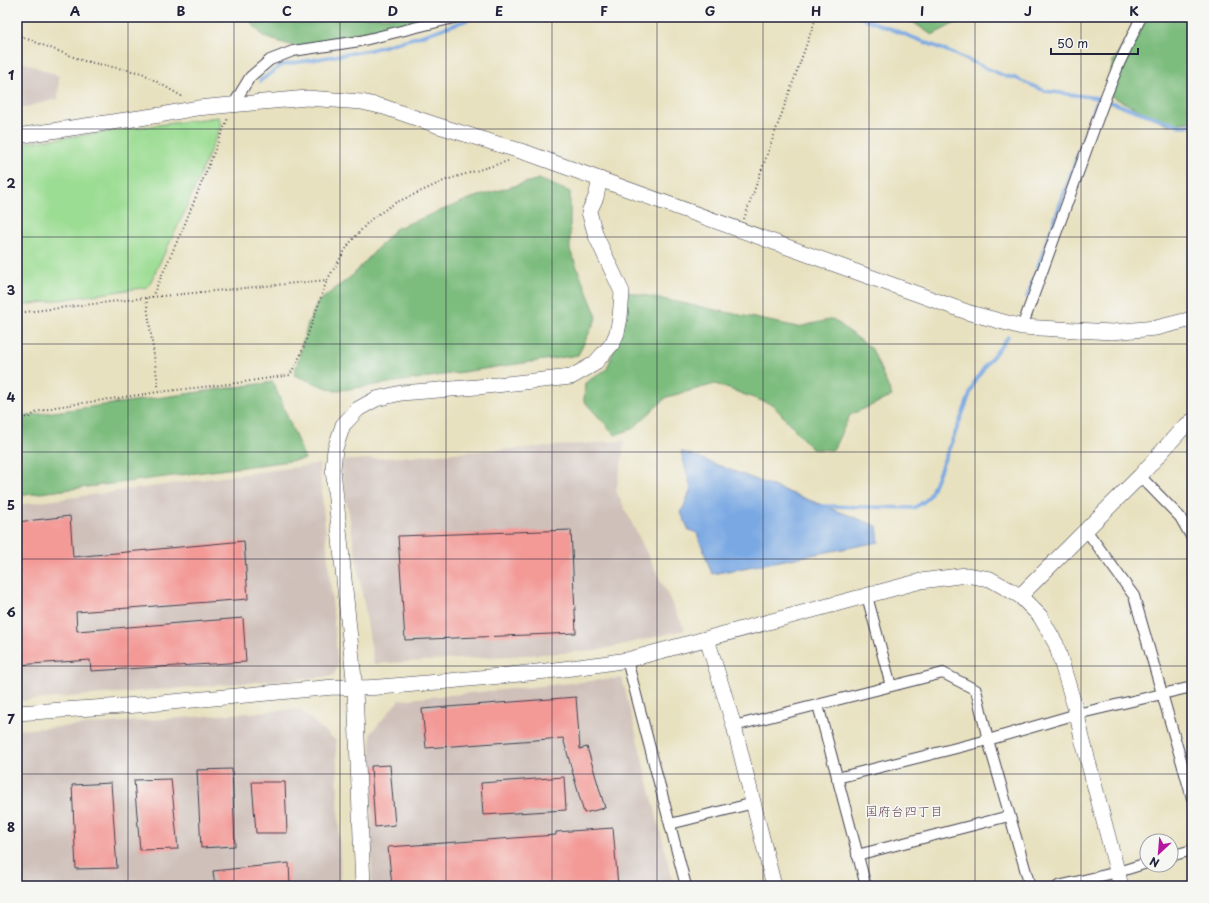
<svg xmlns="http://www.w3.org/2000/svg" width="1209" height="903" viewBox="0 0 1209 903" font-family="'Playpen Sans','Klee One',sans-serif">
	<rect width="100%" height="100%" fill="#f6f6f2"/>
	<filter id="ink" filterUnits="userSpaceOnUse"><feTurbulence type="fractalNoise" baseFrequency=".025" numOctaves="2"/><feDisplacementMap in="SourceGraphic" scale="8" xChannelSelector="R" yChannelSelector="G"/><feConvolveMatrix kernelMatrix="1 2 1 2 8 2 1 2 1" color-interpolation-filters="sRGB"/></filter>
	<filter id="wash" filterUnits="userSpaceOnUse"><feTurbulence type="fractalNoise" baseFrequency=".012" numOctaves="4" result="noise"/><feDisplacementMap in="SourceGraphic" scale="16" xChannelSelector="R" yChannelSelector="G"/><feGaussianBlur stdDeviation="0.9" result="paint"/><feColorMatrix in="noise" values="0 0 0 0 0 0 0 0 0 0 0 0 0 0 0 0 0 1.4 0 .05"/><feComposite in="paint" operator="in"/></filter>
	<g filter="url(#wash)">
		<rect width="100%" height="100%" fill="#e8e1bf"/>
		<g fill="#cfc0ba">
			<polygon points="17,60 59,76 58,99 17,109"/>
			<polygon points="625,441 616,491 685,630 595,651 374,664 340,461"/>
			<polygon points="319,464 338,665 333,676 17,701 17,505"/>
			<polygon points="622,678 674,886 372,886 371,733 399,700"/>
			<polygon points="299,709 336,741 341,886 17,886 17,730"/>
		</g>
		<polygon fill="#9bdd93" stroke="#5e8067" points="218,117 221,125 185,211 148,287 17,306 17,144"/>
		<g fill="#7cbc7d" stroke="#4f6f5c">
			<polygon points="246,17 452,17 372,30 303,49 264,37"/>
			<polygon points="905,17 967,17 932,35"/>
			<polygon points="1143,17 1192,17 1192,121 1169,125 1107,94 1113,61"/>
			<polygon points="539,179 570,192 570,250 597,317 578,355 335,391 294,375 308,323 318,302 353,275 395,229 472,198"/>
			<polygon points="628,292 798,327 833,319 872,349 892,396 850,415 833,450 812,449 773,405 715,384 667,397 632,429 615,435 584,401 585,383 607,369 623,325"/>
			<polygon points="273,382 305,459 17,496 17,417"/>
		</g>
		<polygon fill="#79a8e3" stroke="#4e658f" points="681,451 877,526 879,542 712,574 697,533 689,530 681,513 691,489"/>
		<g fill="none" stroke-linecap="round" stroke-linejoin="round">
			<g stroke="#79a8e3" stroke-width="3.5">
				<polyline points="860,17 940,48 1005,76 1015,78 1045,91 1098,98 1181,126 1192,125"/>
				<polyline points="260,81 282,65 370,50 424,35 476,17"/>
				<polyline points="1027,297 1098,98"/>
				<polyline points="822,506 914,508 925,501 930,495 958,426 974,383 986,365 1008,337"/>
			</g>
		</g>
		<g id="blocks">
			<g fill="#f39a97">
				<polygon points="70,516 73,557 244,541 248,599 76,612 77,631 243,618 246,662 91,671 90,660 17,665 17,522"/>
				<polygon points="571,530 576,633 405,640 398,536"/>
				<polygon points="576,697 580,749 587,747 605,808 584,813 563,738 426,748 422,709"/>
				<polygon points="390,765 395,825 375,827 371,766"/>
				<polygon points="232,769 235,846 201,848 197,770"/>
				<polygon points="564,777 566,810 483,815 481,783"/>
				<polygon points="171,779 178,849 140,850 134,780"/>
				<polygon points="252,782 285,782 287,833 256,833"/>
				<polygon points="111,783 117,868 76,869 72,785"/>
				<polygon points="613,828 618,886 392,886 388,847 556,835 556,832"/>
				<polygon points="289,863 290,886 215,886 213,871"/>
			</g>
		</g>
	</g>
	<g filter="url(#ink)">
		<use href="#blocks" fill-opacity="0" stroke="#403f4f" stroke-width="1"/>
		<g fill="none" stroke-linecap="round" stroke-linejoin="round">
			<g stroke="#403f4f" stroke-width="12">
				<g id="street">
					<polyline points="233,105 250,77 270,60 293,51 360,41 458,17"/>
					<polyline points="1022,327 1106,96 1119,64 1141,17"/>
					<polyline points="1140,476 1180,517 1192,538"/>
					<polyline points="1086,530 1134,596 1192,798"/>
					<polyline points="867,596 891,686"/>
					<polyline points="627,660 686,886"/>
					<polyline points="818,705 866,886"/>
					<polyline points="734,726 943,673 976,690 988,740 1030,886"/>
					<polyline points="837,778 988,740 1077,714 1192,687"/>
					<polyline points="670,824 754,803"/>
					<polyline points="857,855 1009,816"/>
					<polyline points="1171,856 1192,850"/>
					<polyline points="1058,886 1118,872 1147,863"/>
				</g>
			</g>
			<g stroke="#403f4f" stroke-width="16">
				<g id="secondary">
					<polyline points="17,136 160,115 197,108 307,98 362,102 384,107 436,125 530,154 970,313 1022,327 1112,332 1156,328 1192,319"/>
					<polyline points="1020,596 1140,476 1181,430 1192,421"/>
					<polyline points="707,639 734,726 774,886"/>
					<path d="M17,713l121,-8 196,-18c38,3 77,-3 115,-6 60,-6 119,-11 178,-21l294,-79 45,-6 24,4 30,17 20,20 16,28 21,70 5,24 39,148"/>
					<polyline points="363,886 355,689 333,469 335,449 343,425 358,409 376,399 401,393 477,387 571,377 594,364 612,344 617,333 620,318 622,292 596,236 589,212 596,197 600,179"/>
				</g>
			</g>
			<g stroke="#403f4f" stroke-width="2" stroke-dasharray="1 3" stroke-linecap="butt">
				<polyline points="17,35 84,61 142,73 183,97"/>
				<polyline points="744,219 816,18"/>
				<polyline points="152,297 184,226 228,118"/>
				<polyline points="146,298 159,392"/>
				<polyline points="17,313 152,297 327,280 349,244 370,220 395,203 446,180 508,161"/>
				<polyline points="17,418 29,417 37,412 55,407 159,392 237,383 290,375 301,354 327,280"/>
			</g>
			<use href="#street" stroke="#fff" stroke-width="10"/>
			<use href="#secondary" stroke="#fff" stroke-width="15"/>
		</g>
	</g>
	<path fill="none" stroke="#22223b" stroke-width="1" stroke-opacity="0.55" d="M128,17v869M234,17v869M340,17v869M446,17v869M552,17v869M657,17v869M763,17v869M869,17v869M975,17v869M1081,17v869M17,129h1175M17,237h1175M17,344h1175M17,452h1175M17,559h1175M17,666h1175M17,774h1175"/>
	<g text-anchor="middle" stroke-width="3.5" stroke-linejoin="round" paint-order="stroke">
		<g font-size="13" fill="#6b4c5b" stroke="#f6f6f2">
			<text x="904" y="816">国府台四丁目</text>
		</g>
	</g>
	<rect width="1209" height="903" fill="none" stroke="#f6f6f2" stroke-width="44"/>
	<g transform="translate(1159 853) rotate(206)"><circle r="19" fill="#f6f6f2" stroke="#a1a1a9"/>
	<path d="M0-3L7 15L0 10L-7 15Z" fill="#b5179e"/>
	<text y="-6" font-size="11" font-weight="bold" text-anchor="middle" fill="#22223b">N</text>
	</g>
	<path d="M1051 48v6h87v-6" fill="none" stroke="#22223b" stroke-width="2"/>
	<text x="1057" y="48" font-size="12" fill="#22223b" stroke="#f6f6f2" stroke-width="3" paint-order="stroke">50 m</text>
	<rect x="22" y="22" width="1165" height="859" fill="none" stroke="#22223b" stroke-width="1.5"/>
	<g font-size="13" text-anchor="middle" font-weight="bold" fill="#22223b">
		<text x="75" y="16">A</text>
		<text x="181" y="16">B</text>
		<text x="287" y="16">C</text>
		<text x="393" y="16">D</text>
		<text x="499" y="16">E</text>
		<text x="604" y="16">F</text>
		<text x="710" y="16">G</text>
		<text x="816" y="16">H</text>
		<text x="922" y="16">I</text>
		<text x="1028" y="16">J</text>
		<text x="1134" y="16">K</text>
		<text x="11" y="80">1</text>
		<text x="11" y="188">2</text>
		<text x="11" y="295">3</text>
		<text x="11" y="402">4</text>
		<text x="11" y="510">5</text>
		<text x="11" y="617">6</text>
		<text x="11" y="724">7</text>
		<text x="11" y="832">8</text>
	</g>
</svg>
